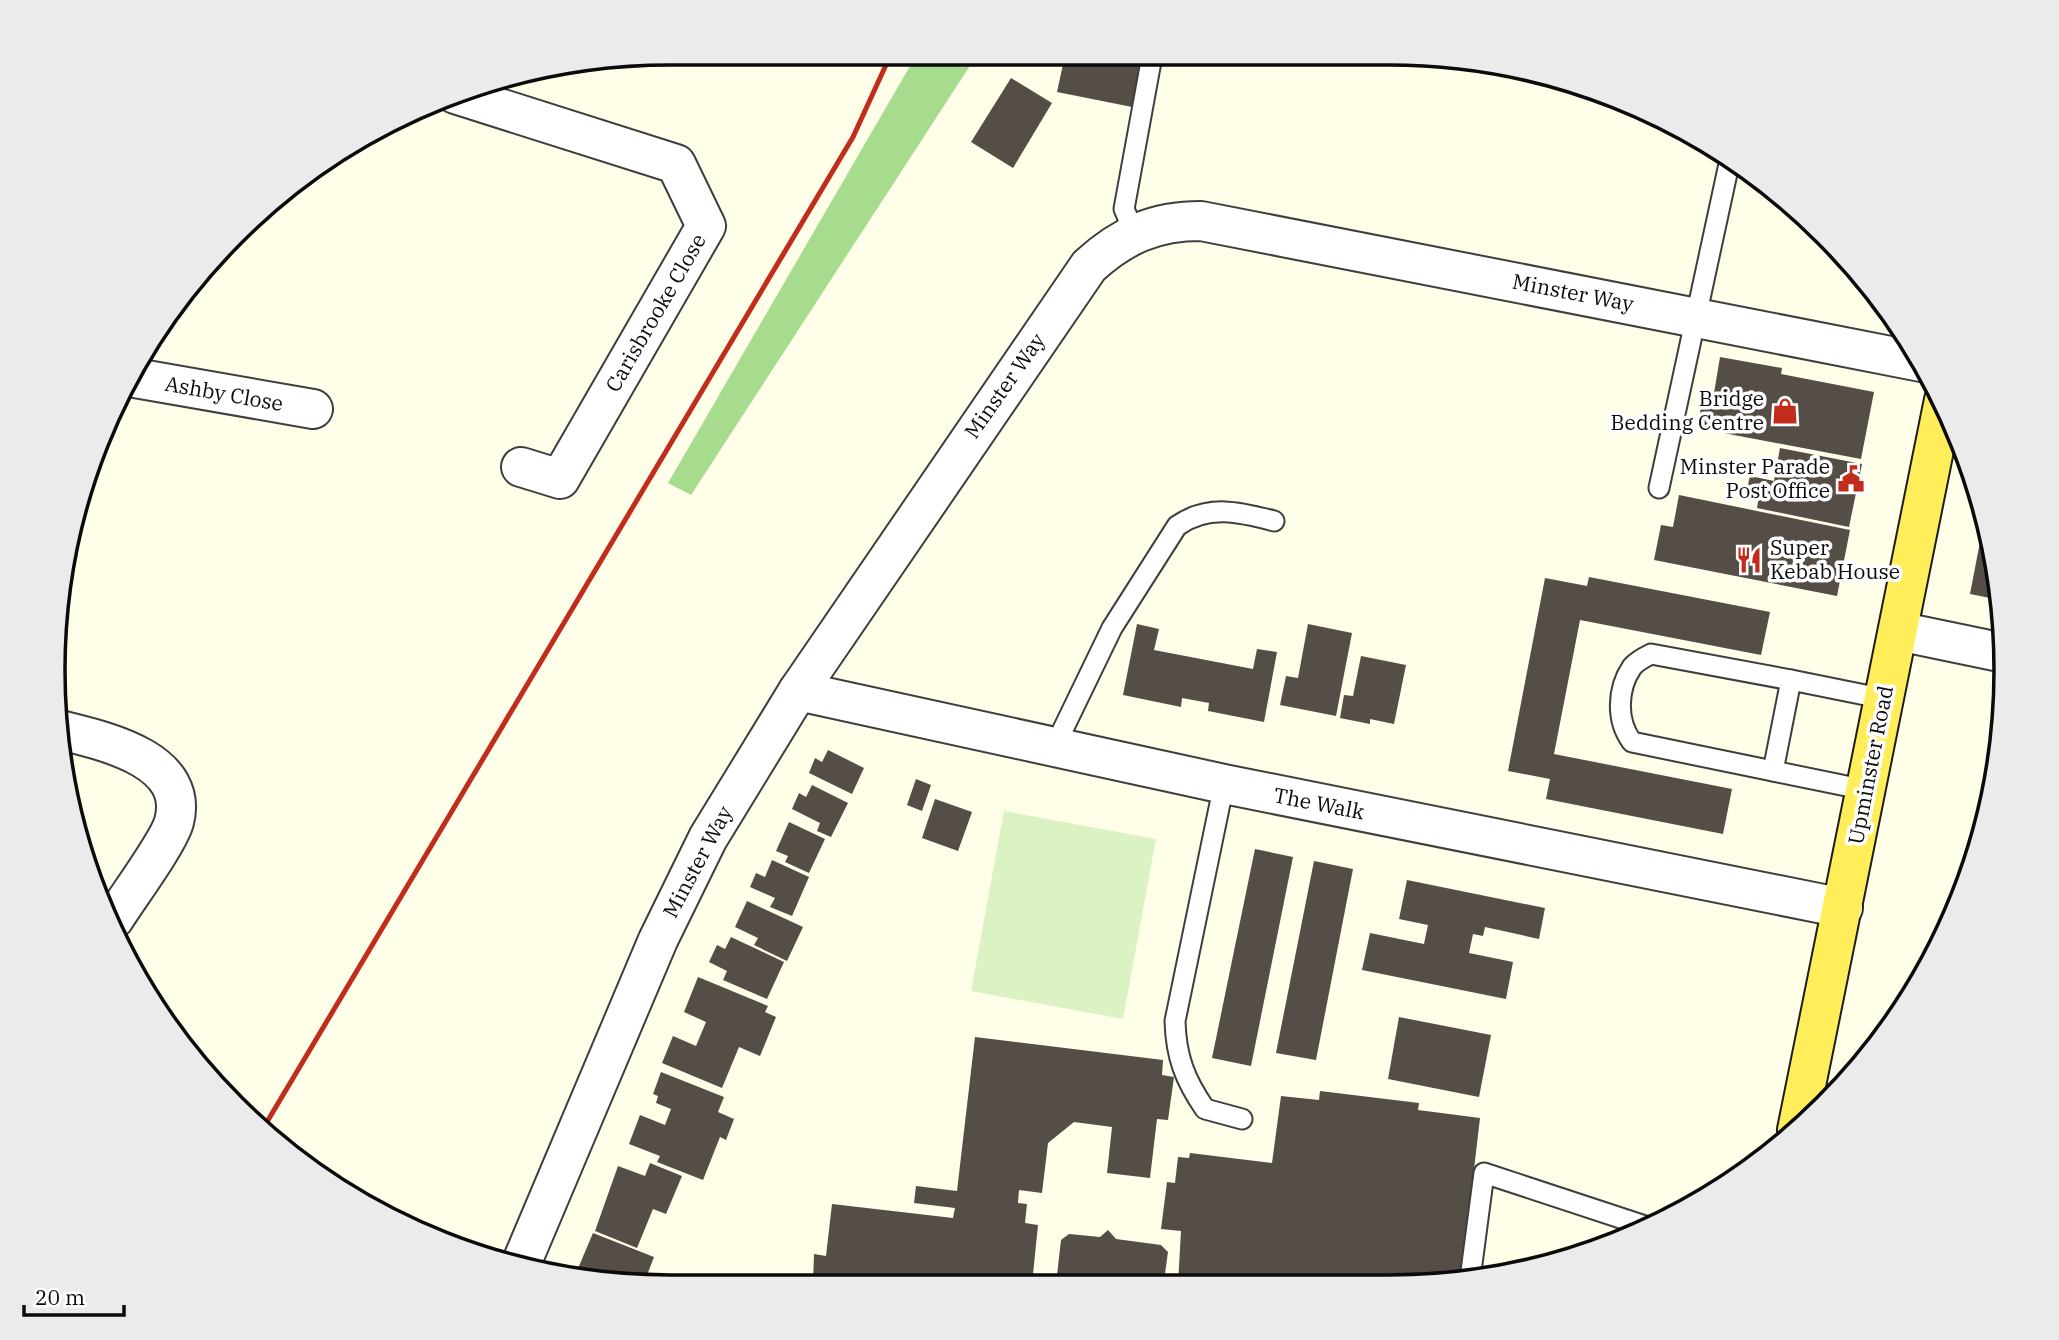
<svg xmlns="http://www.w3.org/2000/svg" width="2059" height="1340" viewBox="0 0 2059 1340" font-family="'IBM Plex Serif',serif">
	<rect width="100%" height="100%" fill="#fffee9"/>
	<polygon fill="#a7dc8f" points="917,54 977,55 691,495 668,483"/>
	<polygon fill="#dbf2c3" points="1004,811 1156,839 1123,1019 971,991"/>
	<g fill="#544e47">
		<polygon points="1065,55 1117,55 1141,61 1132,107 1057,92"/>
		<polygon points="1011,78 1052,103 1013,168 971,142"/>
		<polygon points="1720,357 1782,368 1781,374 1874,392 1861,459 1697,428 1704,392 1714,393"/>
		<polygon points="1780,448 1862,464 1849,527 1757,508 1759,496 1746,493 1750,476 1774,481"/>
		<polygon points="1679,495 1850,530 1837,596 1654,560 1661,525 1673,527"/>
		<polygon points="1984,521 1987,522 2000,600 1970,594"/>
		<polygon points="1589,577 1770,612 1761,655 1580,620 1554,754 1732,789 1723,834 1546,799 1550,779 1508,771 1545,578 1587,586"/>
		<polygon points="1137,624 1159,629 1154,650 1253,669 1257,649 1277,652 1264,722 1208,711 1209,703 1182,698 1181,707 1123,695"/>
		<polygon points="1308,624 1352,633 1336,716 1280,705 1286,676 1298,678"/>
		<polygon points="1361,656 1406,665 1394,724 1370,719 1370,724 1340,718 1344,695 1353,696"/>
		<polygon points="828,750 864,768 852,794 809,773 815,758 822,762"/>
		<polygon points="916,779 931,785 922,811 907,805"/>
		<polygon points="812,785 848,803 831,837 817,831 820,823 792,809 799,793 806,797"/>
		<polygon points="935,799 972,812 958,851 922,838"/>
		<polygon points="789,822 825,839 809,873 785,862 788,856 776,851"/>
		<polygon points="1255,849 1293,857 1251,1066 1212,1058"/>
		<polygon points="772,860 809,877 792,916 770,907 775,898 750,887 756,873 765,877"/>
		<polygon points="1314,861 1353,869 1316,1060 1276,1053"/>
		<polygon points="1407,880 1545,908 1539,939 1485,927 1483,936 1473,934 1469,953 1513,962 1506,999 1362,970 1370,933 1424,944 1428,925 1399,919"/>
		<polygon points="747,901 803,927 787,961 754,945 758,938 735,927"/>
		<polygon points="731,937 784,962 767,999 723,980 727,971 709,962 717,945 725,949"/>
		<polygon points="698,977 768,1006 765,1012 776,1017 760,1056 739,1047 722,1088 662,1063 673,1036 696,1046 706,1022 684,1012"/>
		<polygon points="1399,1017 1491,1035 1479,1097 1388,1079"/>
		<polygon points="975,1037 1163,1060 1162,1075 1174,1077 1168,1120 1157,1119 1150,1178 1107,1173 1112,1127 1074,1122 1048,1143 1042,1193 1019,1190 1018,1203 1027,1204 1025,1223 1038,1225 1032,1284 813,1283 814,1254 826,1256 832,1204 953,1218 955,1208 914,1203 916,1186 957,1191"/>
		<polygon points="661,1072 724,1097 718,1112 734,1119 726,1140 720,1137 703,1180 657,1162 660,1156 629,1144 640,1115 665,1125 671,1109 656,1103 658,1096 653,1094"/>
		<polygon points="1320,1091 1419,1103 1418,1110 1480,1118 1461,1281 1429,1286 1178,1285 1181,1231 1161,1229 1167,1182 1175,1183 1178,1157 1189,1158 1190,1153 1272,1163 1281,1096 1319,1100"/>
		<polygon points="650,1163 682,1176 666,1214 653,1209 637,1248 595,1231 618,1166 645,1176"/>
		<polygon points="1108,1230 1116,1239 1161,1245 1168,1252 1164,1281 1167,1285 1056,1284 1061,1240 1069,1234 1100,1237"/>
		<polygon points="593,1233 654,1257 644,1283 590,1282 574,1278"/>
	</g>
	<g fill="none" stroke-linecap="round" stroke-linejoin="round">
		<g stroke="#3e3e3e" stroke-width="23">
			<g id="service">
				<polyline points="1134,232 1124,209 1152,56"/>
				<polyline points="1659,488 1729,164"/>
				<path d="M1054,748l58,-120 65,-102c31,-22 63,-14 97,-5"/>
				<path d="M1773,771l-141,-29c-16,-21 -15,-53 0,-75 4,-5 13,-10 19,-13l140,26"/>
				<path d="M1224,784l-49,237c1,36 10,59 30,88l37,10"/>
				<polyline points="1866,790 1773,771 1791,680 1885,699"/>
				<polyline points="1470,1279 1484,1173 1651,1228"/>
			</g>
		</g>
		<g stroke="#3e3e3e" stroke-width="42">
			<g id="minor">
				<polyline points="455,94 676,164 706,226 560,479 521,467"/>
				<polyline points="135,378 313,409"/>
				<polyline points="1898,631 2004,653"/>
				<polyline points="798,691 1224,784 1843,908"/>
				<path d="M64,731c45,11 126,30 110,91 -6,21 -47,76 -60,97"/>
				<path d="M521,1264l137,-324 50,-102 90,-147 291,-425c34,-31 66,-45 112,-45l720,141"/>
			</g>
		</g>
		<g stroke="#1c1c1c" stroke-width="42">
			<polyline id="primary" points="1797,1130 1944,400"/>
		</g>
		<use href="#service" stroke="#fff" stroke-width="19"/>
		<use href="#minor" stroke="#fff" stroke-width="38"/>
		<use href="#primary" stroke="#ffee59" stroke-width="38"/>
		<polyline stroke="#c12c1c" stroke-width="5" points="261,1132 853,137 891,54"/>
	</g>
	<defs>
		<g id="shop-bare" transform="scale(2.1)"><path d="M-5-2.5h2.3a2.7 3.5 0 0 1 5.4 0H5L5.5 6h-11ZM-1.5-2.5h3a1.5 2.3 0 0 0-3 0Z" fill="#c12c1c" stroke="#fff" stroke-width="2.5" paint-order="stroke"/></g>
		<g id="civic-bare" transform="scale(2.1)"><path d="M-.6-6.5H3V-4.5H.6V-3L4-1V1h2V6H-6V1h2V-1L-.6-3ZM-1.2 2.5V6h2.4V2.5Z" fill="#c12c1c" stroke="#fff" stroke-width="2.5" paint-order="stroke"/></g>
		<g id="restaurant-bare" transform="scale(2.1)"><path d="M-5-6h1v4h1v-4h1v4h1v-4h1v5L-1.5 .5V6h-2V.5L-5-1ZM5-6V6H3V1.5H1.5Q1.5-4 5-6Z" fill="#c12c1c" stroke="#fff" stroke-width="2.5" paint-order="stroke"/></g>
	</defs>
	<g fill-rule="evenodd">
		<use href="#shop-bare" x="1785" y="411"/>
		<use href="#civic-bare" x="1851" y="479"/>
		<use href="#restaurant-bare" x="1749" y="560"/>
	</g>
	<g text-anchor="middle" stroke-width="7" stroke-linejoin="round" paint-order="stroke">
		<g font-size="21" fill="#0b0b0b" stroke="#fff">
			<text transform="translate(1573 293) rotate(11)" y="7">Minster Way</text>
			<text transform="translate(656 313) rotate(-60)" y="7">Carisbrooke Close</text>
			<text transform="translate(1005 386) rotate(-55)" y="7">Minster Way</text>
			<text transform="translate(224 394) rotate(10)" y="7">Ashby Close</text>
			<text transform="translate(1871 765) rotate(-79)" y="7">Upminster Road</text>
			<text transform="translate(1319 804) rotate(11)" y="7">The Walk</text>
			<text transform="translate(698 862) rotate(-62)" y="7">Minster Way</text>
		</g>
		<g font-size="21" fill="#0b0b0b" stroke="#fff" text-anchor="end">
			<text x="1764" y="406">Bridge<tspan x="1764" dy="24">Bedding Centre</tspan></text>
			<text x="1830" y="474">Minster Parade<tspan x="1830" dy="24">Post Office</tspan></text>
			<text x="1770" y="555" text-anchor="start">Super<tspan x="1770" dy="24">Kebab House</tspan></text>
		</g>
	</g>
	<path d="M0 0H2059V1340H0ZM670 65H1389A605 605 0 0 1 1994 670V670A605 605 0 0 1 1389 1275H670A605 605 0 0 1 65 670V670A605 605 0 0 1 670 65Z" fill="#ebebeb" fill-rule="evenodd"/>
	<path fill="none" stroke="#0b0b0b" stroke-width="3.5" d="M670 65H1389A605 605 0 0 1 1994 670V670A605 605 0 0 1 1389 1275H670A605 605 0 0 1 65 670V670A605 605 0 0 1 670 65Z"/>
	<path d="M24 1305v10h100v-10" fill="none" stroke="#0b0b0b" stroke-width="3.5"/>
	<text x="35" y="1305" font-size="21" fill="#0b0b0b" stroke="#ffffff" stroke-width="5" paint-order="stroke">20 m</text>
</svg>
